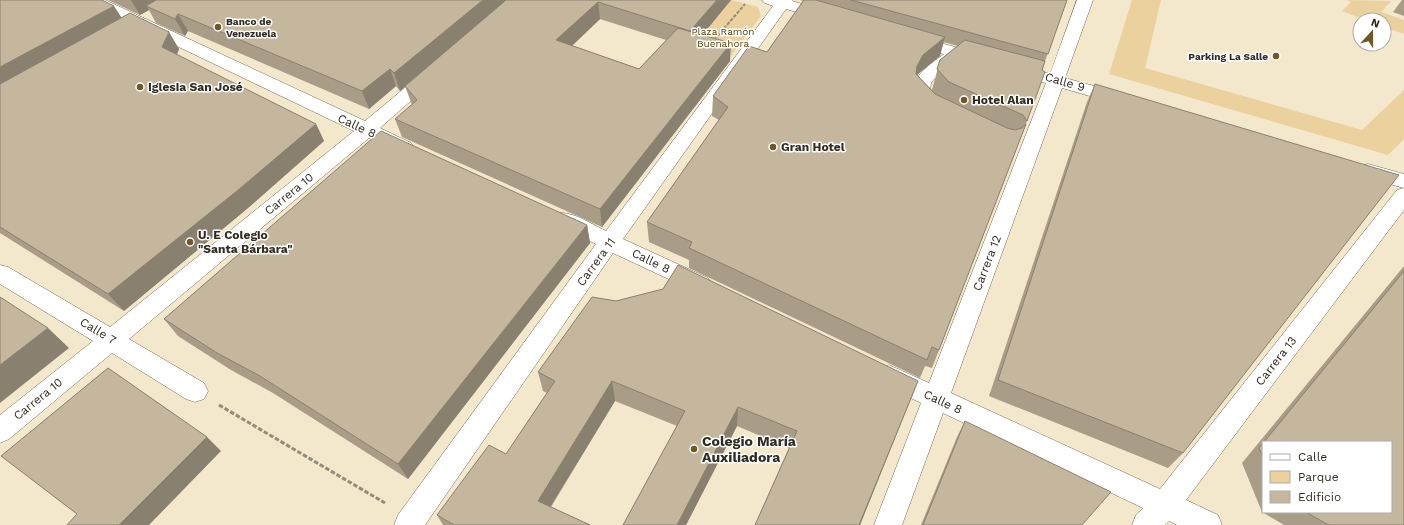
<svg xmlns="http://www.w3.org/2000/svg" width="1404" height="525" viewBox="0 0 1404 525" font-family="'Work Sans',sans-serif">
	<rect width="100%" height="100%" fill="#f3e7cc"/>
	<g fill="#ebd19d">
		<polygon points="731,0 758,7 761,16 728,60 691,49"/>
		<polygon points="1132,0 1161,0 1145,68 1362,130 1404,90 1404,139 1388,155 1109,74"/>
		<polygon points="1347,0 1391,1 1381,12 1404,20 1404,34 1384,27 1384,20 1365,20 1342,11 1351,2"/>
	</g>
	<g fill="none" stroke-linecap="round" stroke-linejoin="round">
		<g stroke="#756a52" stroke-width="1">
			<g id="minor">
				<path d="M84,0h21l260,121 60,-50 6,-1 6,1 3,4 -60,53 31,15 3,4 -3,4c-14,4 -29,-7 -42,-13l-240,201 75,44 4,8 -4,8 -9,3 -9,-3 -74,-46 -103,86 -9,4v-28l93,-74 -93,-57v-19l8,2 102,60 244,-196 -267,-128z"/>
				<path d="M762,0h31l-1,1 41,12 2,3 -2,3 -6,2 -41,-12 -163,230 85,39 3,6 -3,6 -8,3 -8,-3 -79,-37 -188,272h-31l4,-10 198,-271 -42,-20 -3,-5 3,-5c16,-5 37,10 52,17l167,-225 -8,-3z"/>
				<polygon points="1077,0 1093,0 1065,78 1127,95 1130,99 1127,103 1121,105 1062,88 951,393 1160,489 1397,190 1404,188 1404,210 1186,500 1218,515 1222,525 1177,525 1169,521 1165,525 1132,525 1136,515 1143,508 943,413 902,525 874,525 921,403 880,383 877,376 880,369 889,365 929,383 1046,83 1008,73 1005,69 1008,65 1014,64 1050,74"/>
				<path d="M914,36l71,19 2,4 -2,4 -6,1 -20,-5 -26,21 -2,3 -1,8 12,14 -3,4c-13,3 -20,-7 -27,-17 2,-18 18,-27 32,-38l-36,-9 -2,-4 2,-4z"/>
				<polygon points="1368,164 1404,174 1404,188 1361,176 1358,171 1361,166"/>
			</g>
		</g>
		<polyline stroke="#948b78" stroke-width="2" stroke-dasharray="3.5 1.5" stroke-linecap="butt" points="714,40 745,4"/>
		<polyline stroke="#948b78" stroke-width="3" stroke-dasharray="4.5 2" stroke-linecap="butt" points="219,405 385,503"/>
		<use href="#minor" fill="#fff" fill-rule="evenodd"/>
	</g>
	<g fill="#a99d88" fill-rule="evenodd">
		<polygon points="0,0 122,18 179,49 177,55 316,124 324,141 248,208 124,311 0,233"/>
		<path d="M108,0h623l-29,35 28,26 -128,166 -200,-90 -7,-18 17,-14 -7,-19 -5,5 -4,-5 -27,23 -181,-78 -3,5 -29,-13 -7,-13 -9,5zM600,19l66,21 -27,29 -67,-23z"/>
		<path d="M800,0h267l-22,61 -18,60 -88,229 -7,18 -7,-2 -5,12 -231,-110v-8l-40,-18 -2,-20 72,-102 -7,-4 1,-20 54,-44 36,-51zM943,42l15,4 -18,14 -8,30 -15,-15 1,-1 22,-18z"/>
		<polygon points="1402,0 1404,0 1404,16 1393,12"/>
		<polygon points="1095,84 1183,453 1168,468 989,396 1087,102"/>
		<polygon points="587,225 590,243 408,479 273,393 231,370 178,336 164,319"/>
		<path d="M1404,266v259h-120l-22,-13 -20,-49zM1263,442h128v70h-128z"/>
		<polygon points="538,372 918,381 860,525 755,525 789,448 737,426 686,525 623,525 677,426 615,401 551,507 590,525 443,525 437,515 506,454 547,393 543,391"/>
		<polygon points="965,421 1082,525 921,525 957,437"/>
	</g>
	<g fill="#89806f">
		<polygon points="131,0 167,0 146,6 149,10 140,15"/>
		<polygon points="483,0 508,0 400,91 394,73"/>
		<polygon points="717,0 731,0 691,49 690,31"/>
		<polygon points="598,2 600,19 559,58 556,40"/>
		<polygon points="114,6 125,23 0,92 0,67"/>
		<polygon points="178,14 188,31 185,36 175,19"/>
		<polygon points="169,32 179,49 172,65 162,47"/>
		<polygon points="945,37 940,56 918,74 912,85 917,66 923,55"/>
		<polygon points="731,43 730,61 602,227 600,209"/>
		<polygon points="390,69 396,86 369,109 362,91"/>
		<polygon points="316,124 324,141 248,208 124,311 108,294"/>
		<polygon points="587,225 590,243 408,479 398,464"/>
		<polygon points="48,328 69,348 0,403 0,365"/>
		<polygon points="612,381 615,401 544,517 538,501"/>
		<polygon points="918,381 860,525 859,525"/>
		<polygon points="738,407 737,426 686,525 677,525"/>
		<polygon points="207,437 221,451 149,525 119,525"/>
	</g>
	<g fill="#c4b79e" stroke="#89806f">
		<polygon points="0,0 102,0 114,6 0,67"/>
		<polygon points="156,0 483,0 394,73 390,69 362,91 178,14 175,19 146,6"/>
		<polygon points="506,0 717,0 690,31 598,2 556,40 639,69 678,28 731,43 600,209 395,119 417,100 405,86"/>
		<polygon points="804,0 816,0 945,37 923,55 917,66 916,74 935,94 1007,128 1015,130 1022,128 1026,124 939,350 932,347 927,360 689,248 692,242 647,222 728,107 713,96 749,46 767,52"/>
		<polygon points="851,0 1067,0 1048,54"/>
		<polygon points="130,13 169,32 162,47 316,124 237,191 108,294 0,227 0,84"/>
		<polygon points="965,40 1045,61 1042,70 1045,72 1027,121 1023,115 949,82 937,69 940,60"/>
		<polygon points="1095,84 1399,175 1183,453 998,380"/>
		<polygon points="381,131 587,225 398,464 260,376 217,353 164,319"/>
		<polygon points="678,265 918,381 859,525 755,525 797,431 738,407 677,525 623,525 685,411 612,381 538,501 590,525 454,525 437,515 489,445 506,454 555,381 538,372 592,297 616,301 663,289"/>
		<polygon points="1404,271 1404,525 1329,525 1325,523 1306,512 1391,512 1391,442 1264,442"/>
		<polygon points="0,297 48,328 0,365"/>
		<polygon points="108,368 207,437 119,525 67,525 77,514 1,456"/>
		<polygon points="965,421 1111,492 1082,525 923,525"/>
		<polygon points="1263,443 1263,457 1259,448"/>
	</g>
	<g fill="#6e5828" stroke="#fff" stroke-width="1.5">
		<circle cx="218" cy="27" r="4"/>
		<circle cx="1276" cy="56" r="4"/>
		<circle cx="140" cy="87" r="4"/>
		<circle cx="964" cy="100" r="4"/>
		<circle cx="773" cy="147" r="4"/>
		<circle cx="190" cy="242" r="4"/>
		<circle cx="694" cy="449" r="4"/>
	</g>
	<g text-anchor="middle" stroke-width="3" stroke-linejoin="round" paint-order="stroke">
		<g font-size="10" font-weight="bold" fill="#312c22" stroke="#fff" text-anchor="start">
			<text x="226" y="25">Banco de<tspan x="226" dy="12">Venezuela</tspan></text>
			<text x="1268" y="60" text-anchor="end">Parking La Salle</text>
		</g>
		<g font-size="10" fill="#5a440f" stroke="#fff">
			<text x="723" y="35">Plaza Ramón<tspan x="723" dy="12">Buenahora</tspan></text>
		</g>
		<g font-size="12" fill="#312c22" stroke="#fff">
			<text transform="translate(1065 82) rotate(16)" y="4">Calle 9</text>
			<text transform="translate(357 126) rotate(25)" y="4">Calle 8</text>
			<text transform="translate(289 194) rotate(-39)" y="4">Carrera 10</text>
			<text transform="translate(651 261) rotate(26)" y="4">Calle 8</text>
			<text transform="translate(596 262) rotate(-54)" y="4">Carrera 11</text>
			<text transform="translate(987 263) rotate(-69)" y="4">Carrera 12</text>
			<text transform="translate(98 331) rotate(31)" y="4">Calle 7</text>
			<text transform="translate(1276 361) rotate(-52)" y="4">Carrera 13</text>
			<text transform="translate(38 399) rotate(-39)" y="4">Carrera 10</text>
			<text transform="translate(943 402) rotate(25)" y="4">Calle 8</text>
		</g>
		<g font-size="12" font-weight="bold" fill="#312c22" stroke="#fff" text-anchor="start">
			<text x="148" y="91">Iglesia San José</text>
			<text x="972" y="104">Hotel Alan</text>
			<text x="781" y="151">Gran Hotel</text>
			<text x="198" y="239">U. E Colegio<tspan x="198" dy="14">"Santa Bárbara"</tspan></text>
		</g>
		<g font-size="14" font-weight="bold" fill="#312c22" stroke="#fff" text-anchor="start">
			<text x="702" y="446">Colegio María<tspan x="702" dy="16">Auxiliadora</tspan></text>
		</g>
	</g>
	<rect x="1262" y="441" width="130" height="72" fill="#ffffff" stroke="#adaba7"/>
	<rect x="1270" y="454" width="20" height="6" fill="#ffffff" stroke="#adaba7"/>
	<text x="1298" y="461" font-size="12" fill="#312c22">Calle</text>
	<rect x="1270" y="471" width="20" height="12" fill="#ebd19d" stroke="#adaba7"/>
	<text x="1298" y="481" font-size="12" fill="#312c22">Parque</text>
	<rect x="1270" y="491" width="20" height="12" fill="#c4b79e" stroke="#adaba7"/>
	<text x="1298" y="501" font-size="12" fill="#312c22">Edificio</text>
	<g transform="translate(1372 32) rotate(21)"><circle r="19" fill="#ffffff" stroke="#adaba7"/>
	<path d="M0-3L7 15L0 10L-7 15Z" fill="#6e5828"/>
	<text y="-6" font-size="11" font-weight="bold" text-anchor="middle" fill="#312c22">N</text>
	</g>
</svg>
